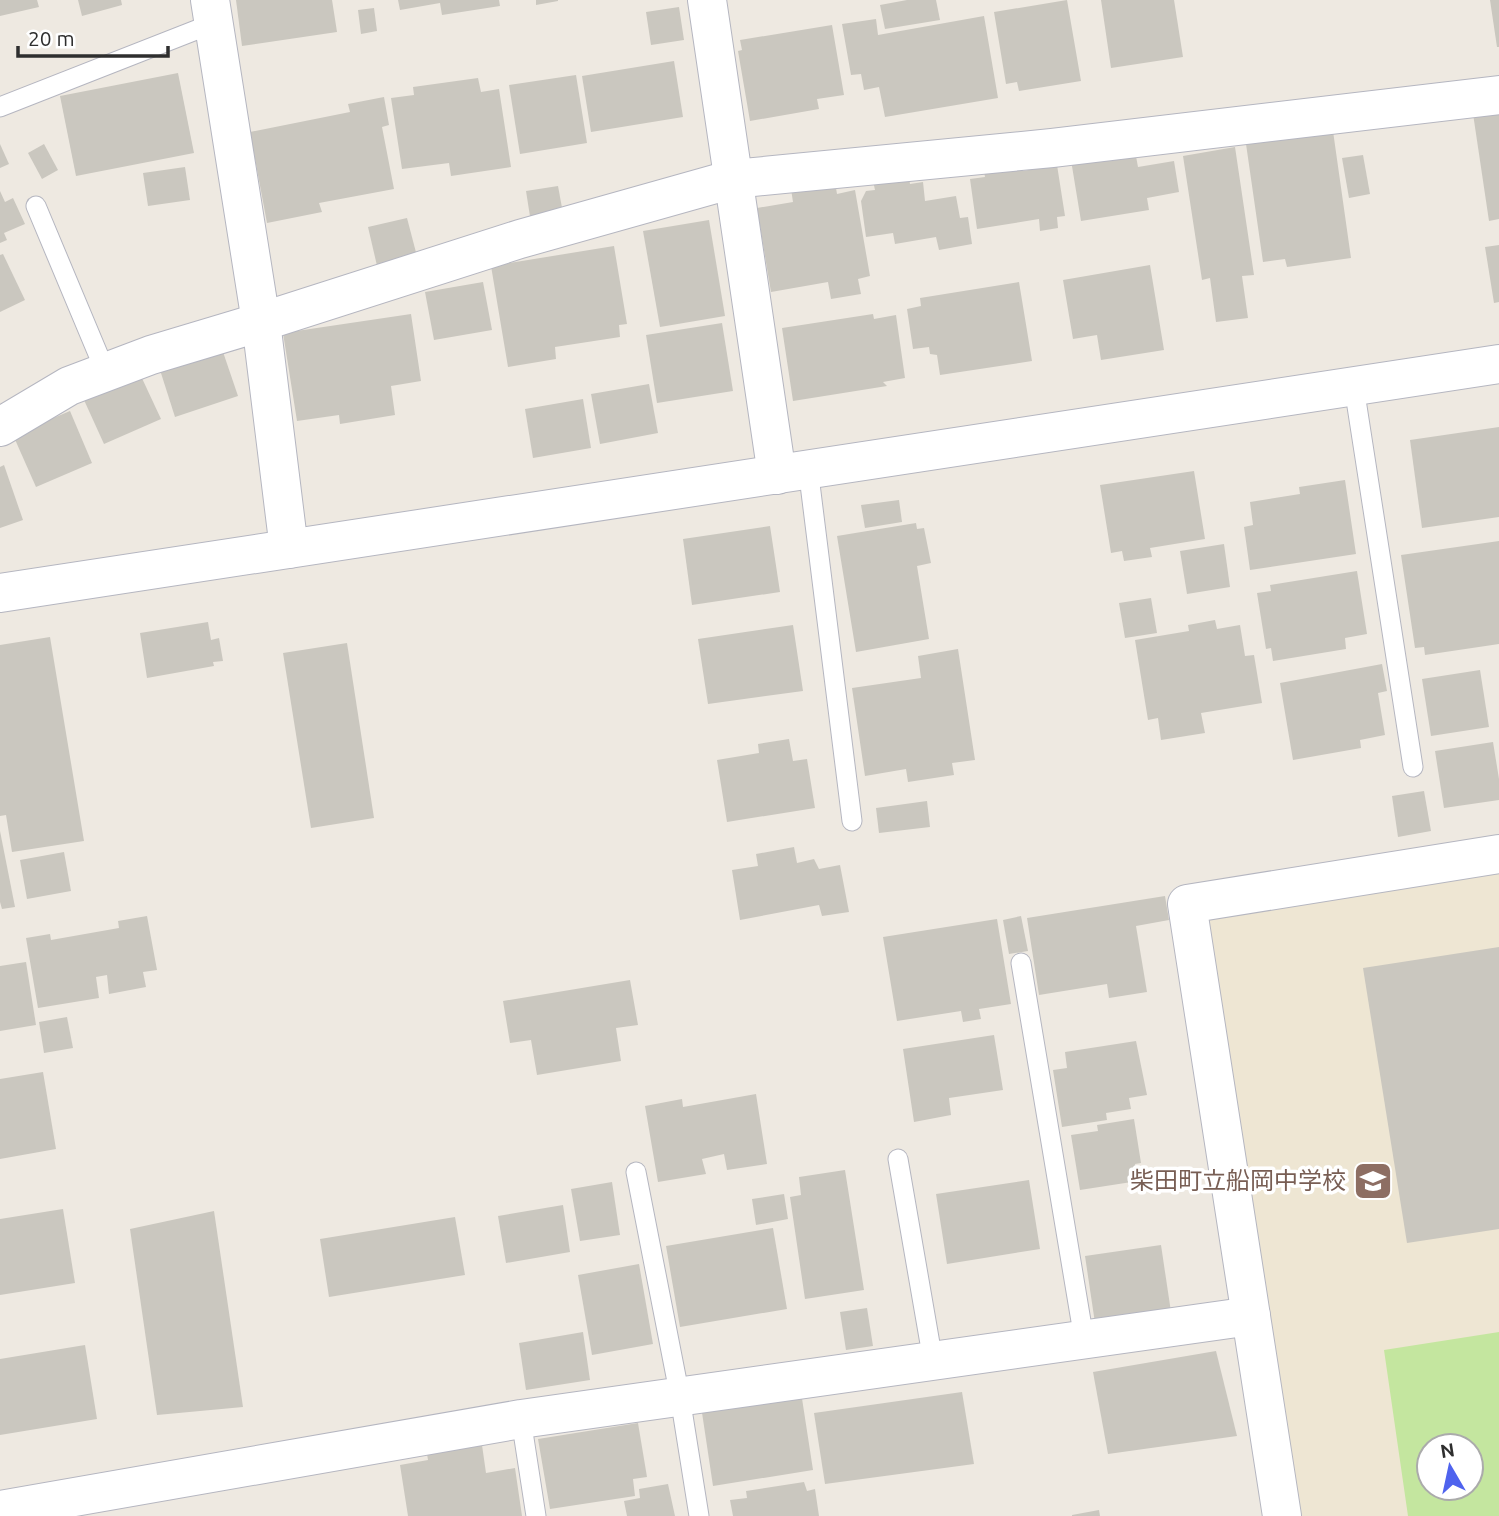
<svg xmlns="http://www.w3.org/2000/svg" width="1499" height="1516" viewBox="0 0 1499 1516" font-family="Ubuntu,'Noto Sans JP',sans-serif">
	<rect width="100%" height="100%" fill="#eee9e1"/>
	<path fill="#eee6d3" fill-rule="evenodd" d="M1499,871v645h-201l-92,-601zM1429,1446h42v42h-42z"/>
	<path fill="#c4e69f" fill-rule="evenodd" d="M1499,1332v184h-91l-24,-166zM1429,1446h42v42h-42z"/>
	<g fill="#cac7bf">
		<polygon points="0,0 37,0 39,7 0,16"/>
		<polygon points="78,0 121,0 122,5 82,16"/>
		<polygon points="236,0 332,0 337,32 242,46"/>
		<polygon points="398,0 499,0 500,6 442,15 440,3 400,10"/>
		<polygon points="536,0 558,0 558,1 536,5"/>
		<polygon points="907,0 936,0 940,20 885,29 880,5"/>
		<polygon points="1067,0 1081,81 1019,91 1017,82 1006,84 994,12"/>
		<polygon points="1101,0 1174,0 1183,57 1111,68"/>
		<polygon points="1490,0 1499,0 1499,47 1497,47"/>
		<polygon points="679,7 684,40 651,45 646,12"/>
		<polygon points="374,8 377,31 361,34 358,10"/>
		<polygon points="984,16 998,98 885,117 879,87 864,90 861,74 851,75 842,24 876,19 878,35"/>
		<polygon points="832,25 844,95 817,99 819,109 750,121 738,51 742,50 740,40"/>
		<polygon points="674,61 683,117 591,132 582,76"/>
		<polygon points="178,73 194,153 76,176 60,96"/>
		<polygon points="576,75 587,143 520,154 509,85"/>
		<polygon points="478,78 481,92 499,89 511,167 451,176 449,163 402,169 391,98 414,95 413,87"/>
		<polygon points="384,97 389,125 382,127 394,189 319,203 322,212 267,223 250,132 350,112 348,104"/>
		<polygon points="1499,103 1499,219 1489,221 1472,107"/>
		<polygon points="1332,124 1351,258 1287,267 1285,259 1263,262 1245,137"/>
		<polygon points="0,144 9,164 0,168"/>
		<polygon points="44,144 58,170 42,179 28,153"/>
		<polygon points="1235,147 1254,275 1242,276 1248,318 1216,322 1210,278 1202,280 1183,156"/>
		<polygon points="1135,151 1138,167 1174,161 1179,192 1147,198 1149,210 1081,221 1070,154"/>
		<polygon points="1363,155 1370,194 1349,198 1342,158"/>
		<polygon points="1021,160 1023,171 1057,165 1065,216 1057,217 1058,228 1040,231 1039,219 977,229 970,179 985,177 983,166"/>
		<polygon points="185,167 190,200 148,206 143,173"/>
		<polygon points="908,170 910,184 923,182 925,201 956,196 960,218 968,217 972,244 939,250 936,237 895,244 893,233 866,237 861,201 866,191 875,190 872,176"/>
		<polygon points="835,182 837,194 855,190 870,276 858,279 861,294 831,299 828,282 771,292 757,208 793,202 791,189"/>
		<polygon points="558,186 565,224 532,229 526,191"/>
		<polygon points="0,191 5,202 13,198 25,224 4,233 7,240 0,243"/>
		<polygon points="407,218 418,260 378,270 368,227"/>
		<polygon points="709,220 725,316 660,327 643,231"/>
		<polygon points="1499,245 1499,302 1494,303 1485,247"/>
		<polygon points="614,246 627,324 619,325 620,337 555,347 556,359 508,367 491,266"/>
		<polygon points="3,254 25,300 0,312 0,255"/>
		<polygon points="1150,265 1164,350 1101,360 1097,335 1073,339 1063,280"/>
		<polygon points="483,282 492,330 434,340 425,292"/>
		<polygon points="1019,282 1032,361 940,375 937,355 930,354 929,347 913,349 907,309 921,306 920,298"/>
		<polygon points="411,314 421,381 391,386 395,415 340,424 339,415 297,421 283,333"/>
		<polygon points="873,314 874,319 896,315 905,378 883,382 887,386 793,401 782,328"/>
		<polygon points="722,323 733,391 657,403 646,335"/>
		<polygon points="222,349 238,396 175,417 160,370"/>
		<polygon points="140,374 161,419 104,444 84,400"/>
		<polygon points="649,384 658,433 600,444 591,394"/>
		<polygon points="583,399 591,448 533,458 525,409"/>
		<polygon points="70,411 92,463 36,487 13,435"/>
		<polygon points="1499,427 1499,517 1422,528 1410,440"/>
		<polygon points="4,465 23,520 0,528 0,467"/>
		<polygon points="1194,471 1205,539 1150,548 1152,557 1124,561 1122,551 1111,553 1100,485"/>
		<polygon points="1345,480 1356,554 1250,570 1244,527 1253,525 1250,502 1300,494 1299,487"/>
		<polygon points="899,500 902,522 865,528 861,505"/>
		<polygon points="916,523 917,529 924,528 931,563 917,566 929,639 856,652 837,536"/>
		<polygon points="770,526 780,592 692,605 683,539"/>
		<polygon points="1499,541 1499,644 1425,655 1424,647 1415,648 1401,555"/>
		<polygon points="1224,544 1230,587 1187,594 1180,551"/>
		<polygon points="1357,571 1367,634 1345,638 1346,649 1273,661 1271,648 1266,649 1257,593 1271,591 1270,585"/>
		<polygon points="1151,598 1157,633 1125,638 1119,603"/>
		<polygon points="1215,620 1217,629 1240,625 1245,656 1254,655 1262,703 1201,713 1205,733 1161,740 1158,718 1148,720 1135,640 1189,631 1188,625"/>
		<polygon points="208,622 211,640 219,638 223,661 213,662 214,666 147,678 140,633"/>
		<polygon points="793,625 803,691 708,704 698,639"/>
		<polygon points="50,637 84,841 12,852 6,815 0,816 0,645"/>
		<polygon points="347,643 374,818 311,828 283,653"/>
		<polygon points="958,649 975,760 952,763 954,775 908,782 906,769 865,776 852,688 921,678 918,656"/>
		<polygon points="1382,664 1387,691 1378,693 1385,735 1360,740 1361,748 1293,760 1280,683"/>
		<polygon points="1480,670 1489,727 1431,736 1422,679"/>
		<polygon points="789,739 793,761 807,759 815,808 727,822 717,760 759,753 758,744"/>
		<polygon points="1493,742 1499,779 1499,800 1444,808 1435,751"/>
		<polygon points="1424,791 1431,831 1398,837 1392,796"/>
		<polygon points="927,801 930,827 879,833 876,808"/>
		<polygon points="0,831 15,907 2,909 0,902"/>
		<polygon points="794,847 797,863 814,859 819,869 840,865 849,912 822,916 819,905 740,920 732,870 758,866 756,854"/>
		<polygon points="64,852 71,891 27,899 20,860"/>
		<polygon points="1165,896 1169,920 1136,926 1147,992 1109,998 1107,984 1039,995 1027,918"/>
		<polygon points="147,916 157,970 143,972 146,987 109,994 107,975 96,977 99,998 38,1008 26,938 50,934 51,940 119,928 118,921"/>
		<polygon points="1021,916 1028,951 1009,954 1003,920"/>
		<polygon points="997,919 1011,1004 979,1009 981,1019 963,1022 961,1011 897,1021 883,937"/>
		<polygon points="1499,947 1499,1229 1407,1243 1363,968"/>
		<polygon points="26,962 36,1025 0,1031 0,966"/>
		<polygon points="630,980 638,1025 616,1028 621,1061 537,1075 531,1040 510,1043 503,1001"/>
		<polygon points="67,1017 73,1048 44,1053 39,1022"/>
		<polygon points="994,1035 1003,1090 949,1098 951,1115 914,1122 903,1049"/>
		<polygon points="1136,1041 1147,1095 1129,1098 1131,1109 1106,1113 1107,1120 1062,1127 1053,1070 1067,1068 1065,1052"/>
		<polygon points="43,1072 56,1149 0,1159 0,1079"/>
		<polygon points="756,1094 767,1164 727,1170 724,1154 702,1159 706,1174 658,1182 645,1106 682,1099 683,1107"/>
		<polygon points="1134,1119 1141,1163 1135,1164 1138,1181 1080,1190 1071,1135 1098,1131 1097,1125"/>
		<polygon points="845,1170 864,1290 805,1299 790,1197 801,1195 799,1177"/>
		<polygon points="1029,1180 1040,1249 947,1264 936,1194"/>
		<polygon points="612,1182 620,1235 580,1241 571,1189"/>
		<polygon points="784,1194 788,1219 756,1225 752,1199"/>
		<polygon points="563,1205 570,1252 506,1263 498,1216"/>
		<polygon points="63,1209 75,1283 0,1295 0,1219"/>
		<polygon points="214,1211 243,1407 157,1415 130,1229"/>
		<polygon points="455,1217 465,1275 329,1297 320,1239"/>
		<polygon points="773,1228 787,1309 680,1327 666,1246"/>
		<polygon points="1161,1245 1171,1312 1095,1323 1085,1256"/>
		<polygon points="639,1264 653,1344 592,1355 578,1275"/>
		<polygon points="867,1308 873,1346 846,1350 840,1312"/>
		<polygon points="583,1332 590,1380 526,1390 519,1343"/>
		<polygon points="85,1345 97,1419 0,1435 0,1359"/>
		<polygon points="1216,1351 1237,1436 1108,1454 1093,1372"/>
		<polygon points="801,1392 813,1470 713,1486 701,1406"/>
		<polygon points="962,1392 974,1464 825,1484 814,1413"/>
		<polygon points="638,1423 647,1477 633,1479 635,1496 550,1509 538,1439"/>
		<polygon points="482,1445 486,1473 515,1468 522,1516 408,1516 400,1465 428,1460 427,1454"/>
		<polygon points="804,1482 807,1491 815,1489 819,1516 733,1516 730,1500 747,1498 746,1491"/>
		<polygon points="668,1484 675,1516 627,1516 624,1501 640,1498 639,1489"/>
		<polygon points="1099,1510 1100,1516 1072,1516 1072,1515"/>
	</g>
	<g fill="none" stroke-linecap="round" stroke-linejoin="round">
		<g stroke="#b5b6c0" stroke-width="21">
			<g id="lane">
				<polyline points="0,107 214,23"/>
				<polyline points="36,206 106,373"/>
				<polyline points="1354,387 1413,767"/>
				<polyline points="808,468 852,821"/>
				<polyline points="1021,963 1084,1339"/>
				<polyline points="898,1159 933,1361"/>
				<polyline points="636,1172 680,1397 699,1516"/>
				<polyline points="521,1419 536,1516"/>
			</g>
		</g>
		<g stroke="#b5b6c0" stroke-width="40">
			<g id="street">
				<polyline points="210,0 261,322 289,549"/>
				<polyline points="707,0 777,475"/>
				<polyline points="0,427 69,386 151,355 261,322 520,239 733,179 1052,148 1499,95"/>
				<polyline points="0,1510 521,1419 1251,1316"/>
				<polyline points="1282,1516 1187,904 1499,854"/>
			</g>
		</g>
		<g stroke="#b5b6c0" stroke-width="40">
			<polyline id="secondary" points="0,593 1499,364"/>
		</g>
		<use href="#lane" stroke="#fff" stroke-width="19"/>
		<use href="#street" stroke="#fff" stroke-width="38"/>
		<use href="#secondary" stroke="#fff" stroke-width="38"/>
	</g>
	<defs>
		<g id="school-square" transform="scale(2.0125)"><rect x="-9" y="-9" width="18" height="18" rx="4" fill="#8d6e63" stroke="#fff"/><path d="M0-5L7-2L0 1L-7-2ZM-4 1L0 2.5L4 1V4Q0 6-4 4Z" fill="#fff"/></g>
	</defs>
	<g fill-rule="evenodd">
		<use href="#school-square" x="1373" y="1181"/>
	</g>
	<g text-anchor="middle" stroke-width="7" stroke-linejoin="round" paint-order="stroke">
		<g font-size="24" fill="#785e54" stroke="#fff" text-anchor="end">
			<text x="1346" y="1189">柴田町立船岡中学校</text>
		</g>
	</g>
	<g transform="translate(1450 1467) rotate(351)"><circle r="33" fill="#ffffff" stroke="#ababab" stroke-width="2"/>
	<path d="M0-5L12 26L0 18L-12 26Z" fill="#4f63ee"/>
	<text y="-10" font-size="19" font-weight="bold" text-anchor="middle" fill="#2e2e2e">N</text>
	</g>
	<path d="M18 46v10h150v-10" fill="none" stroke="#2e2e2e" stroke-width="3.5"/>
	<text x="28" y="46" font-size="21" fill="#2e2e2e" stroke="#ffffff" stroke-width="5" paint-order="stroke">20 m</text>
</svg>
